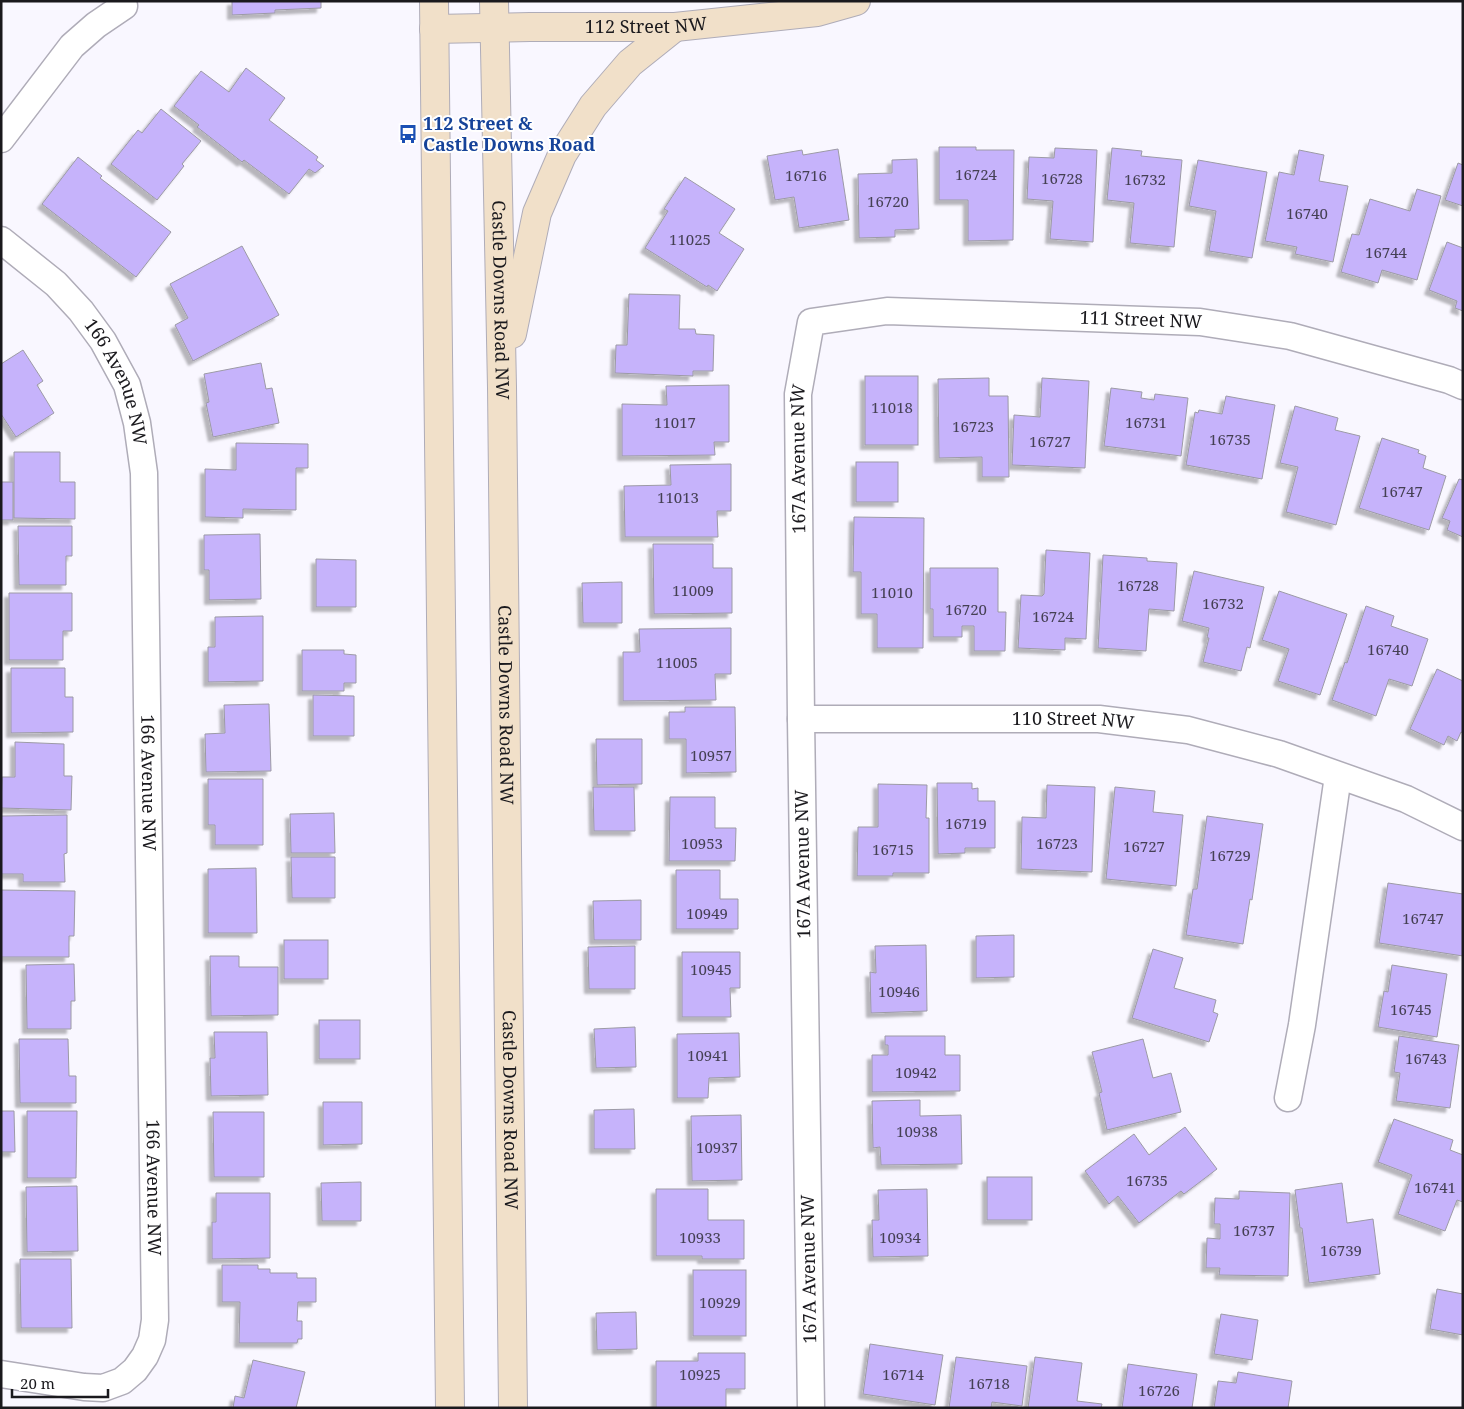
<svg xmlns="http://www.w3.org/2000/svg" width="1464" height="1409" viewBox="0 0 1464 1409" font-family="'Noto Serif',serif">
	<defs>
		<filter id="shadow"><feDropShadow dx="-4.5" dy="4.5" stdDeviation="1" flood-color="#0004"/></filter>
	</defs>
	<rect width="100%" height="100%" fill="#f9f7ff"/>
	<g fill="#c6b3fb" stroke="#9c9aa5" filter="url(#shadow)">
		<polygon points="232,1 321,1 321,8 275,10 275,13 232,15"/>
		<polygon points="246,68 285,98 269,120 318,157 316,160 324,166 315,173 309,169 289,194 244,160 242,162 197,127 199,125 174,106 201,71 229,92"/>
		<polygon points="161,109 201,141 182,164 184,166 157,200 111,164 138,130 142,133"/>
		<polygon points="939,147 976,147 976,150 1014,150 1013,240 968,241 968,200 939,200"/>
		<polygon points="1055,148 1097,150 1093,242 1050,239 1053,201 1027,199 1029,157 1054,158"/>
		<polygon points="1112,148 1142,151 1141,156 1182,160 1174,247 1130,243 1134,203 1107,200"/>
		<polygon points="838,149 849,220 799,228 794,197 775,200 767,156 802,150 803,155"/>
		<polygon points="1299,150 1324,155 1319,181 1348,186 1333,262 1295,254 1297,247 1265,241 1279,172 1294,175"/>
		<polygon points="78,157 102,176 100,178 171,232 136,277 42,204"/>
		<polygon points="917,159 919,229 895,230 895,237 859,238 858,174 892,173 892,160"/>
		<polygon points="1198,160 1267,172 1252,258 1209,251 1216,211 1189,206"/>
		<polygon points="1458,163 1463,165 1463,206 1445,200"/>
		<polygon points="685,177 735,209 719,233 744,249 717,291 708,285 707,287 645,248 668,211 664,209"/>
		<polygon points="1417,189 1441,196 1417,280 1382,270 1378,283 1341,272 1352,234 1359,235 1370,199 1410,211"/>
		<polygon points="1447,242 1463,248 1463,311 1455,308 1457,301 1429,290"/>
		<polygon points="242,246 279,315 193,361 175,325 188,318 170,284"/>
		<polygon points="629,294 680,295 679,329 695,329 696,334 714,335 713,371 693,371 693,376 615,373 616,345 627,345"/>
		<polygon points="23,350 43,381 37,385 54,413 16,437 1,414 1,364"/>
		<polygon points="261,363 266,389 272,388 279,423 213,437 206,403 209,402 204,374"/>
		<rect x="865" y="376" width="53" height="69"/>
		<polygon points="989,378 989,396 1008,396 1009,477 982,477 982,457 939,458 938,379"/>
		<polygon points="1042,378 1089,381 1085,468 1012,465 1014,415 1040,417"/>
		<polygon points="729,385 729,442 714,442 715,455 622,456 622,404 667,405 666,386"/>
		<polygon points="1111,388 1142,392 1141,398 1154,400 1155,394 1188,398 1181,456 1104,446"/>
		<polygon points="1226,396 1275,405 1262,479 1186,465 1195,412 1198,413 1199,410 1222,414"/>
		<polygon points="1295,406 1338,418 1335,430 1360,436 1336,525 1286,512 1298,467 1280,463"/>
		<polygon points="1382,438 1419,450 1418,453 1426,456 1423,468 1446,476 1429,530 1359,508"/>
		<polygon points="236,443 308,444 308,468 296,468 296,510 243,509 243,518 205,517 205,469 236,470"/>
		<polygon points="14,452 60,452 60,482 75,482 75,519 14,518"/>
		<rect x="856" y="462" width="42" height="40"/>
		<polygon points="731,464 731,511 717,511 718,537 625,537 624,486 671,485 670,465"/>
		<polygon points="1459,479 1463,480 1463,537 1447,530 1450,521 1442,518"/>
		<rect x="1" y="482" width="12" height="38"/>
		<polygon points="854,517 924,518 923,648 877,648 877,614 861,614 861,572 853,572"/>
		<polygon points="18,526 72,526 72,556 66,556 66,585 19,585"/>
		<polygon points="260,534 261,599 209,600 209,570 204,570 204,535"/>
		<polygon points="653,544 713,544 713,568 732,568 732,613 654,614"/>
		<polygon points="1046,550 1090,553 1086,639 1065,638 1065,650 1018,648 1021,595 1042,596 1044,594"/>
		<polygon points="1103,555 1147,558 1147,561 1177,563 1174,611 1149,609 1146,651 1098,648"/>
		<polygon points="316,559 356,560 356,607 316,607"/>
		<polygon points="930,568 998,568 998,612 1006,612 1005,651 974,651 974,626 962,626 962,637 933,637 933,609 930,609"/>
		<polygon points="1194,571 1264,587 1250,648 1247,647 1241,671 1203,662 1209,638 1207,638 1209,628 1182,621"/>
		<polygon points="622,582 622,623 583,623 582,583"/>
		<polygon points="1279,591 1347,614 1320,695 1278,681 1289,649 1262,640"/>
		<polygon points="9,593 72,593 72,631 63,631 63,660 9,660"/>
		<polygon points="1366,606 1394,616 1391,626 1428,639 1412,686 1389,679 1376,716 1332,700 1345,662 1347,663"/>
		<polygon points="263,616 263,681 208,682 208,647 215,647 215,617"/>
		<polygon points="731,628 731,674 715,674 716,700 623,701 623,652 640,652 639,629"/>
		<polygon points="302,650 344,650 344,654 356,655 356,683 344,683 344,691 302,691"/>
		<polygon points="11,668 65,668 65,697 73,697 73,732 11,733"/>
		<polygon points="1437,669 1463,681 1463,733 1461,732 1457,741 1448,736 1444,745 1410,729"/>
		<polygon points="313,695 354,696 354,736 313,736"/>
		<polygon points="269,704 271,771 206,772 205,734 225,733 224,705"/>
		<polygon points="685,707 735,707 736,772 686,773 686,739 669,739 669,712 685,712"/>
		<polygon points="596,739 642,739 642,784 597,785"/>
		<polygon points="15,742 64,744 64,776 72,776 71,810 1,808 2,777 15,777"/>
		<polygon points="208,779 263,779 263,845 215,845 215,825 208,825"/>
		<polygon points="937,783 972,783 972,789 978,788 978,801 995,801 995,848 965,848 965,853 938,854"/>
		<polygon points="878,784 927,785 926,818 929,818 929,873 893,873 893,876 857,876 858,827 878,827"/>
		<polygon points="1047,785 1095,787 1092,872 1021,869 1022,817 1046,818"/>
		<polygon points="593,787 634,787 635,831 594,831"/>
		<polygon points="1115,787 1155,791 1153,812 1183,815 1176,886 1106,879"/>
		<polygon points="670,797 715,797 715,828 736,828 735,861 669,861"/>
		<polygon points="334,813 335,853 291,853 290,814"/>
		<polygon points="67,815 67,853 64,854 65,882 23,882 23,874 1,874 1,816"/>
		<polygon points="1207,816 1263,824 1252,900 1250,899 1243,944 1186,935 1193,889 1197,889"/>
		<polygon points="291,857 335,857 335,898 292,898"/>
		<polygon points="256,868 257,933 208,933 208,869"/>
		<polygon points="676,870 720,870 720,899 738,899 738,929 676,929"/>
		<polygon points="1388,883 1463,894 1463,956 1379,943"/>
		<polygon points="1,890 75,891 74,936 69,936 69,957 1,957"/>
		<polygon points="641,900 641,940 594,940 593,901"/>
		<polygon points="1014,935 1014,977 976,978 976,936"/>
		<rect x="284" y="940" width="44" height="39"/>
		<polygon points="926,945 927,1011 871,1013 870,972 876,973 875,946"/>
		<polygon points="635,946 635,989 589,989 588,947"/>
		<polygon points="1153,949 1183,958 1174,988 1216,1000 1213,1012 1218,1014 1209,1042 1132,1018"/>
		<polygon points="682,952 740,952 740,988 730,988 731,1017 682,1017"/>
		<polygon points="210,956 239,956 239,967 278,967 278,1015 211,1016"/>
		<polygon points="74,964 75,1001 71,1001 71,1029 27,1029 26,965"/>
		<polygon points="1392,965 1447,974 1437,1037 1378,1027 1384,991 1388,992"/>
		<rect x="319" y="1020" width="41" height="39"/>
		<polygon points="635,1027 636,1067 596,1068 594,1029"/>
		<polygon points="214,1032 267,1032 268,1095 211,1096 210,1058 215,1058"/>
		<polygon points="739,1033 740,1077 709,1078 708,1098 677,1098 677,1034"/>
		<polygon points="885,1036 945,1036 945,1055 960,1055 960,1091 872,1092 872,1055 888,1055 888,1045 885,1045"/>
		<polygon points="1399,1036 1459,1045 1450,1108 1396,1101 1400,1073 1394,1072"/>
		<polygon points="19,1039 68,1039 69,1076 76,1076 76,1103 20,1103"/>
		<polygon points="1143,1039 1153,1078 1171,1073 1181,1112 1107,1130 1099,1093 1102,1092 1092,1052"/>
		<polygon points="920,1100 920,1116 961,1115 962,1164 881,1165 880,1147 873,1148 872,1101"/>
		<polygon points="323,1102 362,1102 362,1144 323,1145"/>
		<polygon points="634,1109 635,1149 594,1149 594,1110"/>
		<polygon points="1,1111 14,1111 15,1152 1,1152"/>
		<polygon points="27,1111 77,1111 76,1178 27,1178"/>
		<polygon points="213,1112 264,1112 264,1177 214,1177"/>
		<polygon points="741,1115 742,1180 692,1181 691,1116"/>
		<polygon points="1394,1119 1453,1140 1450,1150 1463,1155 1463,1202 1457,1200 1445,1231 1398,1214 1412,1175 1378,1162"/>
		<polygon points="1185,1127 1217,1169 1184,1194 1181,1191 1139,1223 1118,1196 1109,1204 1085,1171 1134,1134 1149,1155"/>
		<rect x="987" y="1177" width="45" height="43"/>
		<polygon points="361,1182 361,1221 322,1221 321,1183"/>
		<polygon points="1342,1183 1347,1223 1373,1219 1380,1274 1309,1283 1302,1228 1300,1228 1295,1190"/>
		<polygon points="77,1186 78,1251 27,1252 26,1187"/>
		<polygon points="656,1189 708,1189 708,1220 744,1220 744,1259 702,1259 702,1256 656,1256"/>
		<polygon points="927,1189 928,1256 873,1257 872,1220 879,1220 878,1190"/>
		<polygon points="1239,1191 1290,1193 1288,1276 1219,1275 1220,1268 1206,1268 1207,1238 1220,1239 1220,1224 1214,1224 1215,1198 1239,1199"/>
		<polygon points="216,1193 270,1193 270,1258 212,1259 212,1222 216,1222"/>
		<polygon points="20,1259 71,1259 72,1328 21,1328"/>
		<polygon points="222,1265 258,1265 258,1269 270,1269 270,1273 297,1273 297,1278 316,1278 316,1302 298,1302 297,1321 302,1321 302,1339 298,1339 297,1343 239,1343 240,1302 222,1302"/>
		<rect x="693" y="1270" width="53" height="66"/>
		<polygon points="1437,1289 1463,1294 1463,1335 1430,1329"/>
		<polygon points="636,1312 637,1349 597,1350 596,1313"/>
		<polygon points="1221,1314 1258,1320 1252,1360 1214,1354"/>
		<polygon points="870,1344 943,1355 935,1405 863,1394"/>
		<polygon points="698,1353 745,1353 745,1389 726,1389 726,1408 656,1408 656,1361 698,1361"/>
		<polygon points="956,1357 1027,1366 1022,1406 992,1402 991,1408 949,1408"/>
		<polygon points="1035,1357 1082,1363 1077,1401 1102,1404 1101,1408 1028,1408"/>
		<polygon points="253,1360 305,1372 296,1408 233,1408 235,1396 244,1398"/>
		<polygon points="1128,1364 1197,1374 1192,1408 1122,1408"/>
		<polygon points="1238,1372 1292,1381 1288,1408 1214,1408 1218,1381 1236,1383"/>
	</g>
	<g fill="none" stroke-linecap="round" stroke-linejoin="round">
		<g stroke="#afacb8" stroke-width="29">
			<g id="minor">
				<polyline points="1,139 72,46 96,25 124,6"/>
				<path id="s1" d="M1,240l55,44 25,27 22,30 24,44 10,38 7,50 11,847 -3,20 -7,16 -10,14 -13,11 -19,7 -19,-1 -83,-13"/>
				<path id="s2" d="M801,719h298l89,11 91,24 127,45 57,28"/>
				<polyline points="1288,1098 1302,1025 1338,776"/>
				<path id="s3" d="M811,1408l-10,-689 -3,-325 13,-72 76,-11 313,11 90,14 159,44 14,6"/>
			</g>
		</g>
		<g stroke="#afacb8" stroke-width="30">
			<g id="secondary">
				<polyline points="434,1 450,1408"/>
				<path id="s4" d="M494,1l8,386 11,1021"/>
				<path id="s5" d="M434,29l96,-2h145l142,-15 39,-11"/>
				<polyline points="512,334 537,213 562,155 593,106 630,63 675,27"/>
			</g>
		</g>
		<use href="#minor" stroke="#fff" stroke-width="26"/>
		<use href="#secondary" stroke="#f1e0c9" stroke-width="28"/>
	</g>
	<defs>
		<g id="bus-bare" transform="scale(1.5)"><path d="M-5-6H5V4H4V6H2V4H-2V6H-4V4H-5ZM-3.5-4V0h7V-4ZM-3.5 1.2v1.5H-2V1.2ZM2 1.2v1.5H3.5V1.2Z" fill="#1a4fb4" stroke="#fff" stroke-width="2.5" paint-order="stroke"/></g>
	</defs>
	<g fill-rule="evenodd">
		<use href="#bus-bare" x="408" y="134"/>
	</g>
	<g text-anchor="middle" stroke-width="4" stroke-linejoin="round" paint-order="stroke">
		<g font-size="15" fill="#454054">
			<text x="976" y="180">16724</text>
			<text x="806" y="181">16716</text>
			<text x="1062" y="184">16728</text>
			<text x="1145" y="185">16732</text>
			<text x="888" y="207">16720</text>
			<text x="1307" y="219">16740</text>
			<text x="690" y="245">11025</text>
			<text x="1386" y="258">16744</text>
			<text x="892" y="413">11018</text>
			<text x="675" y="428">11017</text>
			<text x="1146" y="428">16731</text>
			<text x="973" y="432">16723</text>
			<text x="1230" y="445">16735</text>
			<text x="1050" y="447">16727</text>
			<text x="1402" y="497">16747</text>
			<text x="678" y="503">11013</text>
			<text x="1138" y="591">16728</text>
			<text x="693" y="596">11009</text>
			<text x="892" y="598">11010</text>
			<text x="1223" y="609">16732</text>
			<text x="966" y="615">16720</text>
			<text x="1053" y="622">16724</text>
			<text x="1388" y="655">16740</text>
			<text x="677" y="668">11005</text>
			<text x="711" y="761">10957</text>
			<text x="966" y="829">16719</text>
			<text x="702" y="849">10953</text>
			<text x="1057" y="849">16723</text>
			<text x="1144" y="852">16727</text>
			<text x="893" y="855">16715</text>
			<text x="1230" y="861">16729</text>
			<text x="707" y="919">10949</text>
			<text x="1423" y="924">16747</text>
			<text x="711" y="975">10945</text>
			<text x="899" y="997">10946</text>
			<text x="1411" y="1015">16745</text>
			<text x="708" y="1061">10941</text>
			<text x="1426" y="1064">16743</text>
			<text x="916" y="1078">10942</text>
			<text x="917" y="1137">10938</text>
			<text x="717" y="1153">10937</text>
			<text x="1147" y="1186">16735</text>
			<text x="1435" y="1193">16741</text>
			<text x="1254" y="1236">16737</text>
			<text x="700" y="1243">10933</text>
			<text x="900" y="1243">10934</text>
			<text x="1341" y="1256">16739</text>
			<text x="720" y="1308">10929</text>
			<text x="700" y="1380">10925</text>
			<text x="903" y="1380">16714</text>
			<text x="989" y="1389">16718</text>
			<text x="1159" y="1396">16726</text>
		</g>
		<g font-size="18" fill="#1a191d" stroke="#fff">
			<text dy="6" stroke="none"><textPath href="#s5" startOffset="212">112 Street NW</textPath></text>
			<text dy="6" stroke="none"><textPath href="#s4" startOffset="299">Castle Downs Road NW</textPath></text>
			<text dy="6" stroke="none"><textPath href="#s3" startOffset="1418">111 Street NW</textPath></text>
			<text dy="6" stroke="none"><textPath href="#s1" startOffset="188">166 Avenue NW</textPath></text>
			<text dy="6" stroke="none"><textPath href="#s3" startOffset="949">167A Avenue NW</textPath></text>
			<text dy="6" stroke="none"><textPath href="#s4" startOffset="704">Castle Downs Road NW</textPath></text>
			<text dy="6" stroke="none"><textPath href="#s2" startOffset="272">110 Street NW</textPath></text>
			<text dy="6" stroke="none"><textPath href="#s1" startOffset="594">166 Avenue NW</textPath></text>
			<text transform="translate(803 864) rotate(-91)" y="6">167A Avenue NW</text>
			<text dy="6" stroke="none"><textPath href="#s4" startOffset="1109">Castle Downs Road NW</textPath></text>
			<text dy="6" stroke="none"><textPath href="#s1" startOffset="999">166 Avenue NW</textPath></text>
			<text transform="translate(809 1269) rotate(-91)" y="6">167A Avenue NW</text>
		</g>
		<g font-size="18" font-weight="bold" fill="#164399" stroke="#fff" text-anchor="start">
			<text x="423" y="130">112 Street &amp;<tspan x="423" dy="21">Castle Downs Road</tspan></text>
		</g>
	</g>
	<rect width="1464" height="1409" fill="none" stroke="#1a191d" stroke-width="5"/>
	<path d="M12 1389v8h96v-8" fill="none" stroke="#1a191d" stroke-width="2.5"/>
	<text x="20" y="1389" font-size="15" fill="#1a191d" stroke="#ffffff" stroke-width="4" paint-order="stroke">20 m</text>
</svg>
